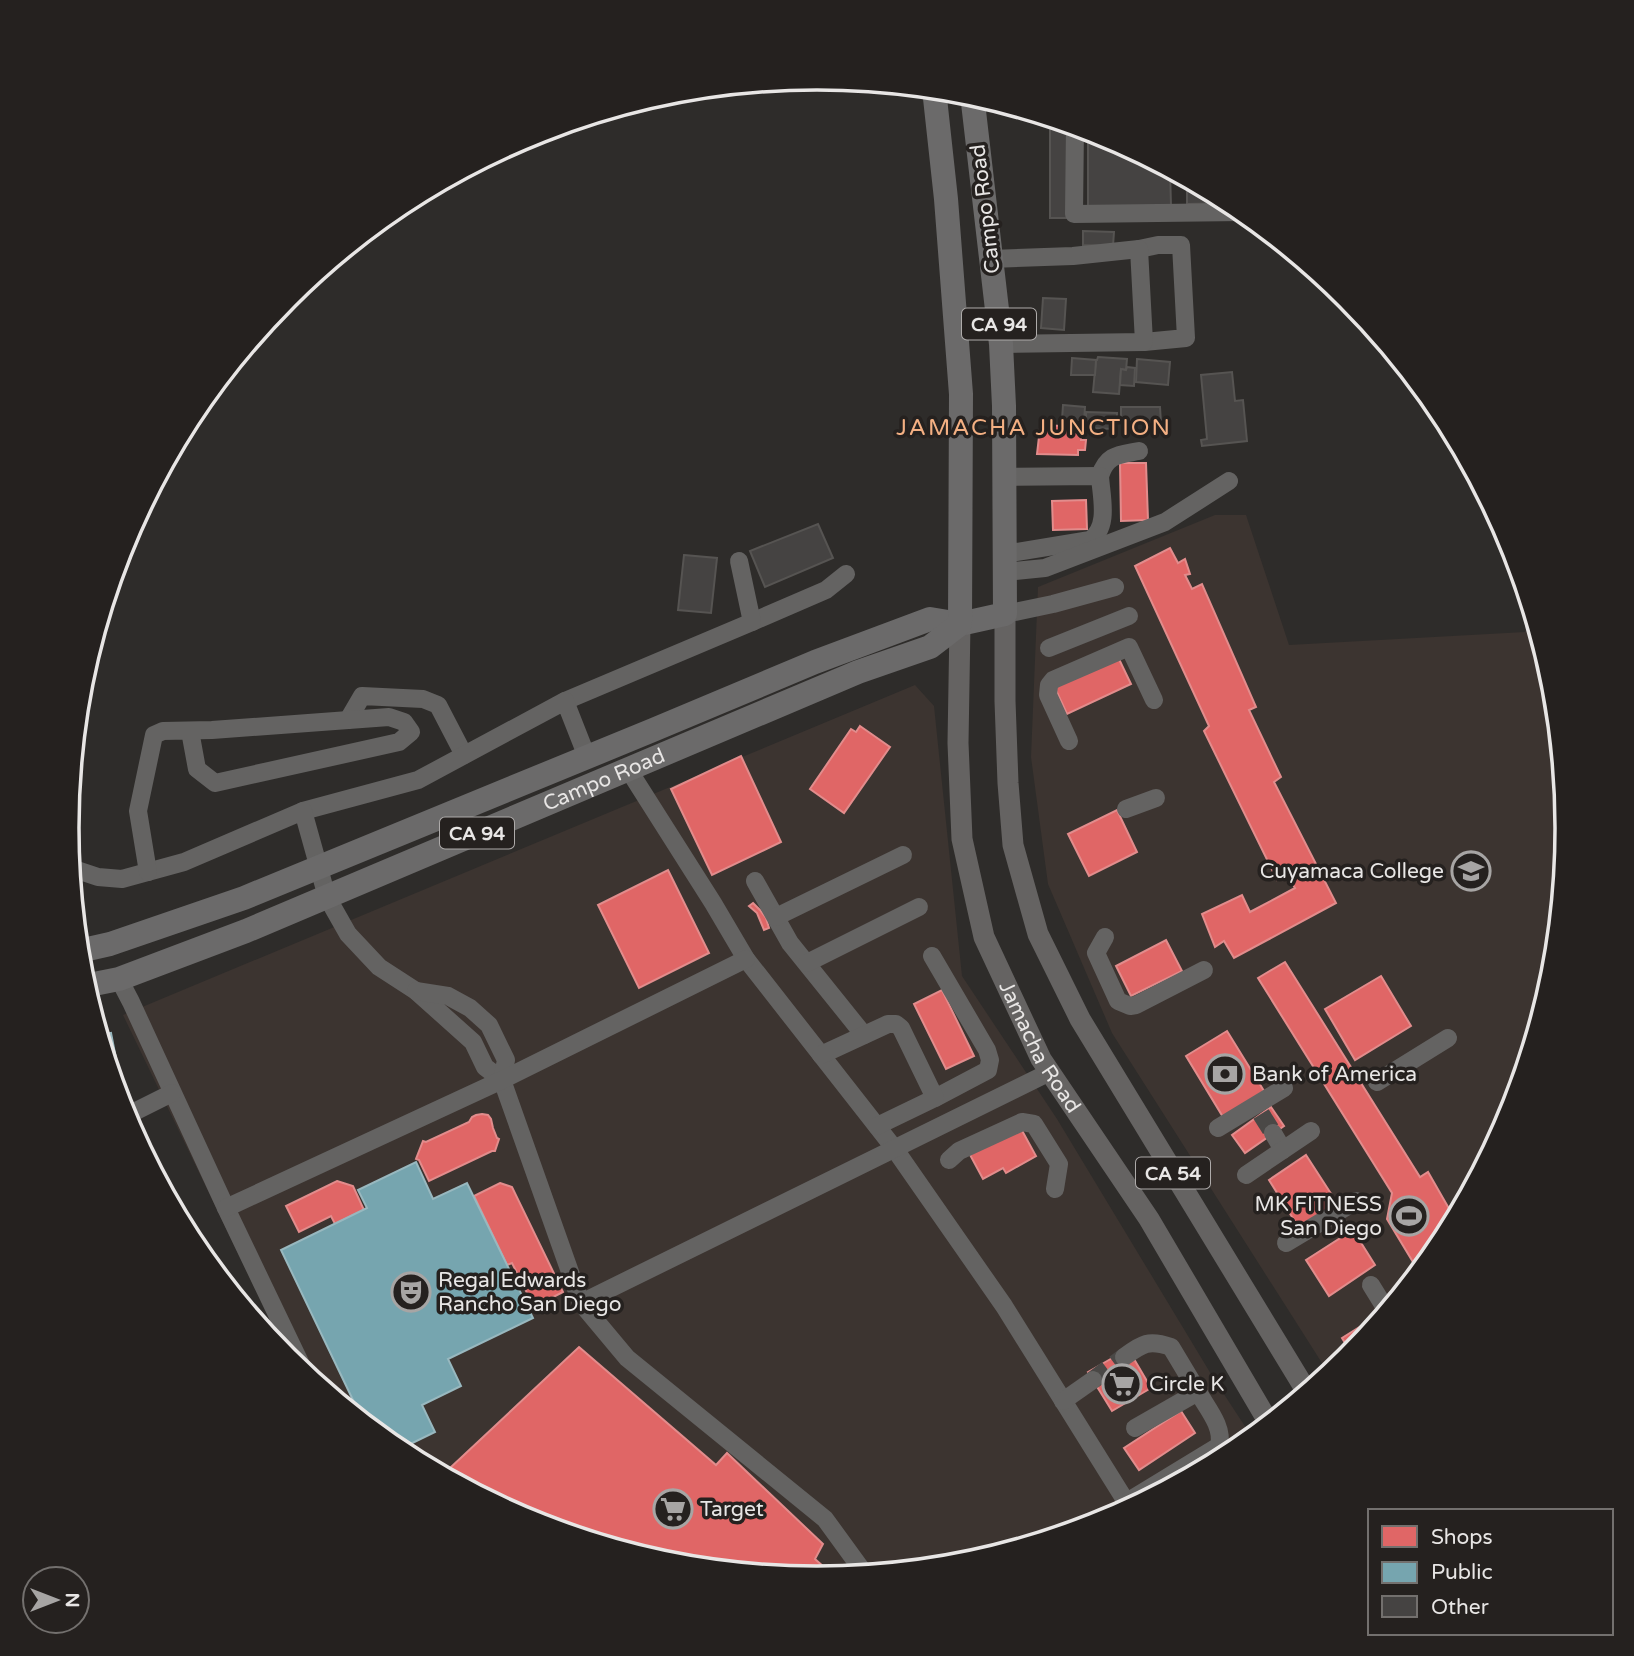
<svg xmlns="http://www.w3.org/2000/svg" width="1634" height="1656" viewBox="0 0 1634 1656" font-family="'Varela Round',sans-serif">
	<rect width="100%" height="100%" fill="#2e2c2a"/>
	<g fill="#3c3430">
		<polygon points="1215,515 1246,515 1289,645 1525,632 1532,613 1553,682 1567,828 1553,975 1510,1116 1441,1245 1347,1359 1329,1374 1112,1033 1048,884 1031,757 1038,587"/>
		<polygon points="915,685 934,706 962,976 1057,1119 1214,1379 1252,1437 1234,1452 1104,1522 963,1564 817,1578 670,1564 529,1521 400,1452 291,1363 123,1015"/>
	</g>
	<g fill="#e06666" stroke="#e28c8c" stroke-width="2">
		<polygon points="1045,425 1077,427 1077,430 1081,431 1081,440 1086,440 1085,450 1078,450 1078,455 1037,454 1040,428"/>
		<polygon points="1120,463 1146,463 1148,520 1121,521"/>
		<polygon points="1086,500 1087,529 1053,530 1052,501"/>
		<polygon points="1170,548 1178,563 1185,559 1190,574 1185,575 1192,589 1202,584 1256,707 1249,710 1281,777 1274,782 1336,903 1234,958 1224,941 1215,947 1202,914 1242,895 1250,912 1295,888 1287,875 1277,880 1204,731 1209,726 1135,566"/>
		<polygon points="1118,657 1131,684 1067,714 1054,686"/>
		<polygon points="860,726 890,747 844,813 810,789 851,729 856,732"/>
		<polygon points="741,756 781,842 712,875 671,789"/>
		<polygon points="1117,810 1137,852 1089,876 1068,834"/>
		<polygon points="668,870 709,953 639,988 598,905"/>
		<polygon points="753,903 760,910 766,918 769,928 764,930 757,913 749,906"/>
		<polygon points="1166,940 1182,971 1131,996 1116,966"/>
		<polygon points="1285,962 1420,1177 1428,1172 1455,1219 1441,1245 1419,1272 1387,1219 1392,1193 1258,978"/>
		<polygon points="1381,976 1411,1026 1355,1060 1325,1009"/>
		<polygon points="942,990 974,1056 946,1069 914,1004"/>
		<polygon points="1227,1031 1264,1091 1223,1117 1186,1056"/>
		<polygon points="1271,1107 1284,1126 1245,1153 1232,1135"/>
		<polygon points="482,1114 488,1115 491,1119 493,1128 497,1138 499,1139 495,1151 492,1151 429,1181 419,1160 416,1159 423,1141 426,1142 469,1122 472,1117 476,1115"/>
		<polygon points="1019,1125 1036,1156 1006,1173 1003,1168 983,1179 969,1153"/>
		<polygon points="1306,1155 1337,1203 1299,1228 1269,1180"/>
		<polygon points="337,1181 353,1186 364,1210 335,1224 331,1216 299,1232 286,1206"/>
		<polygon points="500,1183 512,1187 563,1292 534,1307 512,1263 507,1265 474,1196"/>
		<polygon points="1353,1230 1375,1265 1329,1296 1306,1260"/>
		<polygon points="1382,1313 1383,1315 1352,1354 1342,1338"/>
		<polygon points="579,1347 716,1465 727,1453 823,1544 815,1559 835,1577 817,1578 670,1564 529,1521 466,1487 468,1483 449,1469"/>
		<polygon points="1121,1353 1134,1359 1151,1388 1112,1411 1088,1372"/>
		<polygon points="1181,1411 1195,1433 1139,1470 1124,1448"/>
	</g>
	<g fill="#76a5af" stroke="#98b8bf" stroke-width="2">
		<polygon points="111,1033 122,1089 116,1090 99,1035"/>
		<polygon points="416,1162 433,1199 467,1183 533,1318 448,1359 461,1386 422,1405 435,1432 398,1450 364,1423 281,1250 367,1208 358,1190"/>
	</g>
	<g fill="#454342" stroke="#565452" stroke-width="2">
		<polygon points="1050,118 1072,125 1072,218 1050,218"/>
		<polygon points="1088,130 1105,135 1170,170 1171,206 1088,207"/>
		<polygon points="1187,179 1233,203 1187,204"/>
		<polygon points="1083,231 1114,232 1113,246 1083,245"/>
		<polygon points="1043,298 1066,299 1064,330 1041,328"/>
		<polygon points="1098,357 1127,359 1126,370 1121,369 1119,394 1093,392 1096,360 1097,360"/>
		<polygon points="1072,358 1096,360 1095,375 1071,375"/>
		<polygon points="1137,359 1170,362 1168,385 1136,382"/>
		<polygon points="1127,367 1135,368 1134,386 1120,385 1121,369 1126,370"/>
		<polygon points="1232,372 1235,401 1243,400 1247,441 1202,446 1201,440 1207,439 1201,375"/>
		<polygon points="1063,405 1085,407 1084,421 1062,420"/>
		<polygon points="1121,407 1160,407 1161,423 1121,423"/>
		<polygon points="1086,412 1117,413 1116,429 1086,428"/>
		<polygon points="818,524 833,558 765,587 750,551"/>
		<polygon points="684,555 717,558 711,613 678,610"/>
	</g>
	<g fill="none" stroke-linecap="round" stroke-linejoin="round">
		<g stroke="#4a4846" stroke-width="18" stroke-dasharray="18 9" stroke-linecap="butt">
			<polyline points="1261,1114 1273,1133"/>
			<polyline points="1093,1380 1124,1357"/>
		</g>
		<g stroke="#646362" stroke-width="18">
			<polyline points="1075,126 1074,214 1243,212"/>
			<polyline points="1139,249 1158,245 1181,245 1186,338 1144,342"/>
			<polyline points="991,259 1073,256 1139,249 1144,342 1001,344"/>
			<path d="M1100,476c7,-22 19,-21 39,-25"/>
			<path d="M1003,477l97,-1c1,20 10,51 -10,64l-86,14"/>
			<polyline points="1005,572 1045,568 1165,522 1229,481"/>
			<polyline points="1005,614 1053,604 1115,587"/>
			<polyline points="752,622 826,590 846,574"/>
			<polyline points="1049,648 1129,616"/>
			<polyline points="565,701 752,622 739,561"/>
			<polyline points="348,720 362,696 423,699 438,705 464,755"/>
			<polyline points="1069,741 1048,695 1049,685 1053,680 1129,647 1154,700"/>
			<polyline points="628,769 713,903 746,959 894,1148 1004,1306 1130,1508"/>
			<polyline points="1126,809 1156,798"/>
			<polyline points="303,811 418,780 565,701 587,757"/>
			<polyline points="71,868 98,877 122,879 184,862 303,811 327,897 348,934 379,967 416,991 473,1042 485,1067 502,1080"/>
			<polyline points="148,872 138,811 154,735 163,731 212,730 389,717 404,722 411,732 399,742 215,783 197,769 190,731"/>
			<polyline points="755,881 790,943 864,1035"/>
			<polyline points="776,917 903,855"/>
			<polyline points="1105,937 1096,953 1118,1001 1130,1006 1136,1005 1204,970"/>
			<polyline points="932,956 987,1050 990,1060 988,1070 935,1098"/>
			<polyline points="807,963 919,907"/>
			<polyline points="119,979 131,1002 226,1208 306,1375"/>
			<polyline points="416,991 448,996 470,1008 489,1025 506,1060 502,1080 581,1303 627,1358 825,1519 865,1574"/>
			<polyline points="821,1055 888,1024 896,1024 901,1028 935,1098 877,1126"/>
			<polyline points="1377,1082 1448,1038"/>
			<polyline points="124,1117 172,1093"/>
			<polyline points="1218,1128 1284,1088"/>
			<polyline points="1273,1133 1283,1150"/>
			<polyline points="949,1160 959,1151 1022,1122 1034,1124 1059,1164 1055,1189"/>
			<polyline points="1246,1175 1311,1131"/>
			<polyline points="226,1208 502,1080 746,959"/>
			<polyline points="1286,1243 1356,1201"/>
			<polyline points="1371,1285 1387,1311"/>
			<polyline points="581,1303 1050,1072"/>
			<path d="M1124,1357c18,-13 24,-18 47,-10l27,45"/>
			<polyline points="1063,1401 1093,1380"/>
			<path d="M1127,1502l92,-56c5,-19 -12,-38 -21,-54l-63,36"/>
		</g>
		<g stroke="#656362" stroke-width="21">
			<polyline points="1005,614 1005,701 1008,783 1013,845 1038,934 1080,1019 1307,1392"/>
			<path id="s1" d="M960,624l-2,119 4,96 22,98 57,122 108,160 120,204"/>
		</g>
		<g stroke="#6b6a6a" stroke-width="24">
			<polyline points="79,951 110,944 244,898 653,730 815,662 930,619 960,624 1005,614 1004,406 1001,344 972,94"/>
			<path id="s2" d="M84,986l35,-7 127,-48 612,-259 72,-25 30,-23 1,-230 -15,-195 -12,-110"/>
		</g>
	</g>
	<defs>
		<g id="university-ring" transform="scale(2.0125)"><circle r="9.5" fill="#25211f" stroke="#a7a5a4" stroke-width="1.5"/><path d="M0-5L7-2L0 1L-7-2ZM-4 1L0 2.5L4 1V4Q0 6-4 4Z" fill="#a7a5a4"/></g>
		<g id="bank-ring" transform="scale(2.0125)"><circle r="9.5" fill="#25211f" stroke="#a7a5a4" stroke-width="1.5"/><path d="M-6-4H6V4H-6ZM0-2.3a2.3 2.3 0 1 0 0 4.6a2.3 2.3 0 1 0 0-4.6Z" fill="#a7a5a4"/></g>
		<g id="stadium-ring" transform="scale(2.0125)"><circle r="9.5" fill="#25211f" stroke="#a7a5a4" stroke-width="1.5"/><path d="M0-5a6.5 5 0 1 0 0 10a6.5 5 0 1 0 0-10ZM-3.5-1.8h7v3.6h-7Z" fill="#a7a5a4"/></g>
		<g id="theatre-ring" transform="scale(2.0125)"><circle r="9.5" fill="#25211f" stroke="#a7a5a4" stroke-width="1.5"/><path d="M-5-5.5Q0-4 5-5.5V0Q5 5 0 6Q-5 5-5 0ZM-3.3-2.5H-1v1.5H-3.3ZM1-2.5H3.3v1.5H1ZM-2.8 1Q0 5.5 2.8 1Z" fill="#a7a5a4"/></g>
		<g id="supermarket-ring" transform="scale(2.0125)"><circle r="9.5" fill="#25211f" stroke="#a7a5a4" stroke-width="1.5"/><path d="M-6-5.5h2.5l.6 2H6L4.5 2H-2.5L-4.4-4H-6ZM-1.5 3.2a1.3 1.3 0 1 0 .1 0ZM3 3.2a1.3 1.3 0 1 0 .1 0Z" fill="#a7a5a4"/></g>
	</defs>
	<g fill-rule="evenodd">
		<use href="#university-ring" x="1471" y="871"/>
		<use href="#bank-ring" x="1225" y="1074"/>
		<use href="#stadium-ring" x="1409" y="1216"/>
		<use href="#theatre-ring" x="411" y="1292"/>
		<use href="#supermarket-ring" x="1122" y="1384"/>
		<use href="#supermarket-ring" x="673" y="1509"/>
	</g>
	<g text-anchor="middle" stroke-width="7" stroke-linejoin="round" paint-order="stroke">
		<g fill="#25211f" stroke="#aeabaa" stroke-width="2">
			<rect x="962" y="308.5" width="74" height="31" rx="5"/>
			<rect x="440" y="817.5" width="74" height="31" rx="5"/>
			<rect x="1136" y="1157.5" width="74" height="31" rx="5"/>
		</g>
		<g font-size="19" font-weight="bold" fill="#e8e6e5">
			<text x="999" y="331">CA 94</text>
			<text x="477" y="840">CA 94</text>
			<text x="1173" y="1180">CA 54</text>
		</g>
		<g font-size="21" fill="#e8e6e5" stroke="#25211f">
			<text transform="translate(985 209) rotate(-97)" y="7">Campo Road</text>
			<text dy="7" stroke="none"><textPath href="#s2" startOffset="560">Campo Road</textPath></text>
			<text dy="7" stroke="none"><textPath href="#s1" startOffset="439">Jamacha Road</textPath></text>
		</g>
		<g font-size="21" fill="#e8e6e5" stroke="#25211f" text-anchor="start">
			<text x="1444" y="878" text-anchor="end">Cuyamaca College</text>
			<text x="1252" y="1081">Bank of America</text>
			<text x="1382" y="1211" text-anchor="end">MK FITNESS<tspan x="1382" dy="24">San Diego</tspan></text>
			<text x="438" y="1287">Regal Edwards<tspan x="438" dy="24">Rancho San Diego</tspan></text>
			<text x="1149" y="1391">Circle K</text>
			<text x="700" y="1516">Target</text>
		</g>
		<g font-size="23" letter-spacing="2" fill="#f4b083" stroke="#25211f">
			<text x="1034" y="435">JAMACHA JUNCTION</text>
		</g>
	</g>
	<path d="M0 0H1634V1656H0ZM79 828a738 738 0 1 1 1476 0a738 738 0 1 1-1476 0Z" fill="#25211f" fill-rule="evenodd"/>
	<path fill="none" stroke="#e8e6e5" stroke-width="3.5" d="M79 828a738 738 0 1 1 1476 0a738 738 0 1 1-1476 0Z"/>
	<rect x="1368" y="1509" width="245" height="126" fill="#25211f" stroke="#73706e" stroke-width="2"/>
	<rect x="1382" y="1526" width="35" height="21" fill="#e06666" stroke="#73706e" stroke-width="2"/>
	<text x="1431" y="1544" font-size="21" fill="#e8e6e5">Shops</text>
	<rect x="1382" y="1562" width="35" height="21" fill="#76a5af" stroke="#73706e" stroke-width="2"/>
	<text x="1431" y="1579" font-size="21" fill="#e8e6e5">Public</text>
	<rect x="1382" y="1596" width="35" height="21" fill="#454342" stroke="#73706e" stroke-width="2"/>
	<text x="1431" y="1614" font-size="21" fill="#e8e6e5">Other</text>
	<g transform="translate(56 1600) rotate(90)"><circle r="33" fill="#25211f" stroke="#73706e" stroke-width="2"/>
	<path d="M0-5L12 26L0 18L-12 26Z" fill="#a7a5a4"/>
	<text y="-10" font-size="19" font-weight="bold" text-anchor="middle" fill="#e8e6e5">N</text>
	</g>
</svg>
